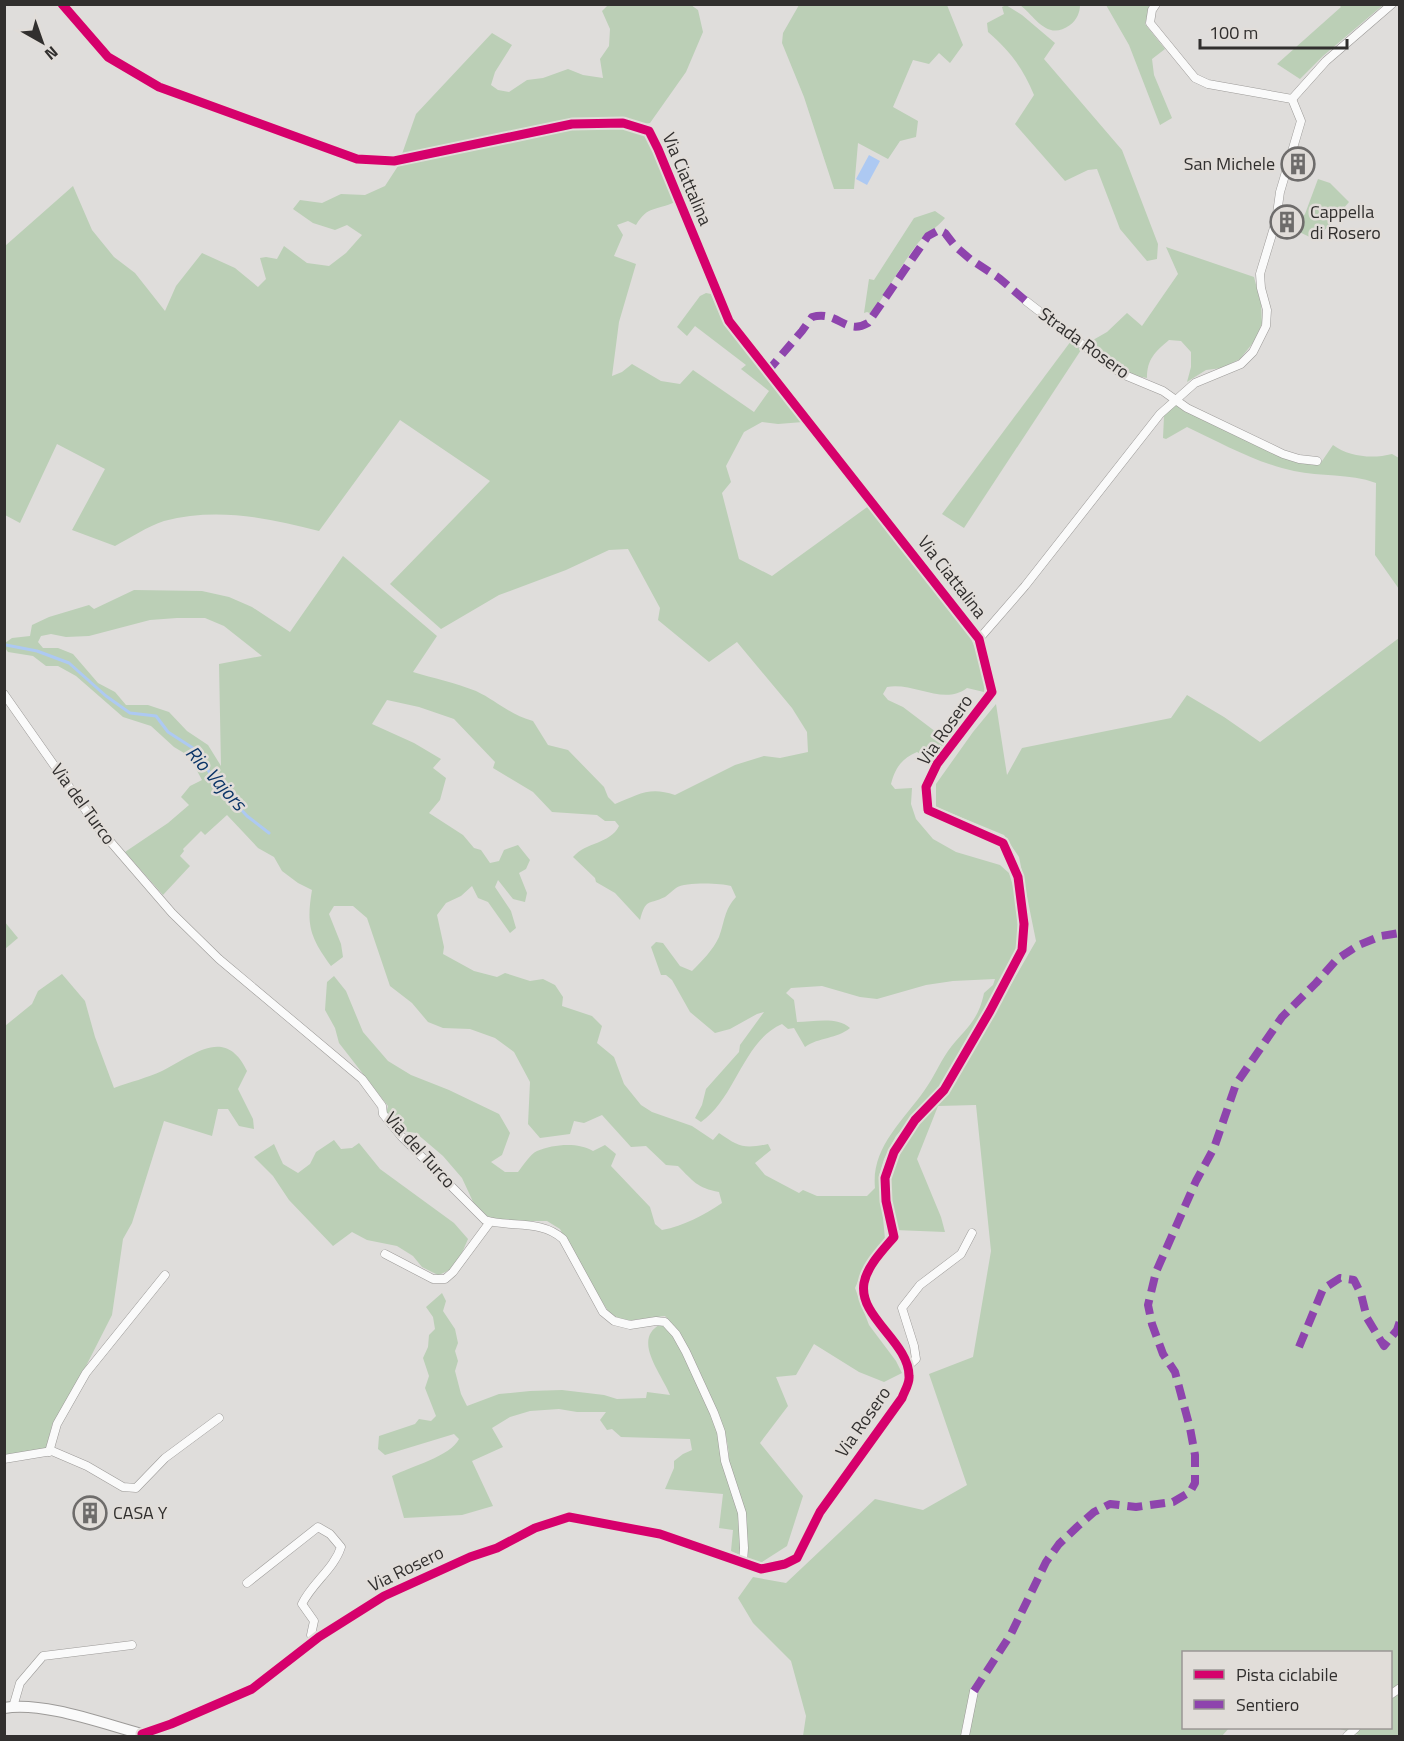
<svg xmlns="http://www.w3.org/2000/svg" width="1404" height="1741" viewBox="0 0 1404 1741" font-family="'Titillium Web',sans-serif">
	<rect width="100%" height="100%" fill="#dfdddb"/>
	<g fill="#bbcfb6" fill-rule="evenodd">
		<polygon points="608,5 691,5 698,10 703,32 686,72 650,123 645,124 624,119 570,121 404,155 402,154 416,114 492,33 512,45 495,72 491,85 498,90 509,92 527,80 543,78 568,69 583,75 603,78 600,59 609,46 610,29 602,11"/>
		<polygon points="947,5 963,45 950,63 939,53 929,64 913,60 893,107 918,121 916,137 900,141 888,159 858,143 854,189 834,189 804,97 782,43 783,33 799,5"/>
		<path d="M1006,5l16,10 33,28 -11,16 78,91 36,94 -1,15 -10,2 -27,-32 -23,-60 -9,1 -23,11 -50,-57 19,-29c-11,-27 -24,-44 -46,-63l-1,-9 17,-9 -2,-7z"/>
		<path d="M1020,5h60c0,7 -3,15 -10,20 -23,17 -35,-9 -50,-20z"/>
		<polygon points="1106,5 1150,5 1145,24 1165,49 1152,59 1154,75 1172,118 1160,125 1129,45"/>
		<polygon points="1339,5 1383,5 1323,56 1300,79 1277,64 1341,7"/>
		<path d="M622,128l21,6 7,7 25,61c-19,9 -27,3 -39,23l-8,-4 -11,4 6,10 -9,21 22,8 -17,58 -7,54 10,-4 10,-8 29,17 19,3 13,-14 61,42 15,-21 -28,-22 5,-4 -51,-39 -8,10 -10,-9 23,-31 6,-3 5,1 11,26 81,102 -25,2 -16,-2 -18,10 -18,34 5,16 -9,11 17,66 33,17 98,-71 100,131 7,17 8,32 -1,7 -17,-4c-23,18 -53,-6 -80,-1l-4,7 5,6 15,7 33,25 -3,5 10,8 -12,15 -14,-8c-15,6 -22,16 -26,32l4,5 17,-1 -1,16 5,15 17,20 23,13 44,13 9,8 5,16 5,45 -2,16 -13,26 -64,111 -44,49 -12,23 -5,17 6,63 -8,16 -11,9 -11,24 14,37 27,36 6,12 -18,9 -25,-10 -45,-28 -18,31 -20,2 12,29 -28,37 43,53 -16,50 -28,18 -28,-13 2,-21 -14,-2 4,-34 -58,-5 9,-21v-7l9,-7 9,-4 -2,-11 -69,-2 -9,-8 -5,1 -7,-10 6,-8h-29l-18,-3 -29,2 -20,6 -18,11 11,19 -31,14 21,45 -31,9 -58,3 -12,-42c18,-9 59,-20 67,-37l-5,-5 -69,21 -7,-6 1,-13 36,-12 4,-5 12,2 5,-5 -11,-28 4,-12 -6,-18 5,-11 1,-12 6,-6 -2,-12 -7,-10 16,-14 4,8 -3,10 12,18 3,14 -3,8 3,10 -3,10 6,23 6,12 32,-12 31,-3 32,-1 42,5 13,4 29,-1 1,-6 23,3c-8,-21 -39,-56 -9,-71 20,14 49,83 57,108 3,10 3,22 4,33l7,-1c1,-29 -12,-54 -24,-80 -11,-25 -20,-47 -40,-68l-40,5 -15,-7 -23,-36 -27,-49 -13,-8h-45l-15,-4 -12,-11 -13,-28 -19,-22 -27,-23 -13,-2 -17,-18 2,-7 -49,-63 -4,-15 -10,-18 2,-28 7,-6 12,15 17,41 25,29 23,14 38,15 50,24 11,19 -8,22 -11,7 14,10h13c5,-6 12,-18 19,-21 17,-7 41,-9 56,0l12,-6 11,9 -5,12 39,41 5,17 7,6c22,-4 42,-15 60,-27l-3,-11c-22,-4 -26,-11 -41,-26l-12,-1 -20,-19 -15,1 -29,-32 -18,8 -10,-2 -4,13 -30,4 -12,-14 2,-42 -16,-30 -19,-14 -25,-9 -27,-1 -15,-6 -16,-19 -22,-17 -23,-68 -14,-12h-19l-5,8 12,30 2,13 -12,9c-21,-29 -25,-41 -19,-76l-14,-7 -16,-12 -8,-14 -16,-9 -31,-33 -22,20 -4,-4 -18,18 1,2 -4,5 10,10 -27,29 -38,-43 43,-29 21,-18 -8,-8 9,-11 12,-6 -13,-24 -15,-9 -23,-21 -28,-9 -47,-41 -18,-10h-12l-13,-10 -25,-4 -3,-4v-5l7,-5 18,-2 2,-11 17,-8 40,-12 5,4 40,-19 68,1 27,6 23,10 38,25 53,-76 94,80 -24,36c20,6 43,11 63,19 21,10 34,24 57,30l15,24 20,5 36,37 4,10 7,7c23,-9 34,-18 60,-9l60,-30 29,-9 16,2 28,-6 -1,-20 -15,-24 -55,-66 -28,20 -51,-42 2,-12 -32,-59 -19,1 -43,20 -67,25 -58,34 -51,-45 100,-103 -90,-61 -81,111c-51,-13 -102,-24 -155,-10 -16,5 -34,17 -49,25l-43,-16 33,-61 -48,-25 -37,79 -15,-8v-269l68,-60 19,44 22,27 21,16 30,38 11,-25 26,-33 33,15 23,19 8,-8 -6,-21 6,-1 11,2 7,-13 23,17 22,3 17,-13 16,-18 -15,-10 -12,5 -22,-7 -20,-14 7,-9 22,3 19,-9 24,1 20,-9 13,-20 175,-37zM177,618h28l19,8 38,30 -43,8 2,102 -13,-21 -21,-14 -18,-19 -21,-7h-22l-11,-13 -17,-9 -25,-29 -15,-6h-15l-5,-6 3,-6 10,-2 15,3 23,-1 61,-16zM387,700l32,7 35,12 41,43 -2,6 40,24 19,20 45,3 8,6h10l4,5c-9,18 -33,16 -46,31l22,21 1,4 19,11 25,27c6,-22 8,-15 25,-23 4,-3 7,-6 11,-9 9,-6 44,-5 55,-2l5,11c-12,13 -11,24 -17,40 -6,13 -17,24 -27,34l-12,-5 -17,-23 -7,-1 -5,5 10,28h5l6,5 18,32 25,21 15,-4 27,-15 7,-2 -24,33 -1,7 -33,37 -4,16 -7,13 6,4c35,-24 42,-81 81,-98l6,5 6,-1 11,19c14,-10 32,-8 45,-19 -13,-12 -37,-6 -53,-6l-3,-22 -8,-7 5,-5 31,-2 38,11 17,2 49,-14 27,-4 42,-2 -2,6 -9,8c-6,30 -20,36 -36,58 -9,13 -15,28 -24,40 -22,31 -53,57 -49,97l-8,8h-50l-14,-6 -4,3 -34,-18 -10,-12 16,-13 -3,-6c-24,5 -29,3 -49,-11l-6,7 -21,-14 -40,-14 -11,-7 -17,-21 -10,-27 -17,-14 5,-17 -10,-10 -30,-10 1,-9 -8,-12 -12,-6 -13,2 -25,-8 -8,4 -23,-6 -31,-17 1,-7 -7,-32 9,-12 15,-7 11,-10 6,12 10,4 22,31 6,-5 -5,-17 -16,-24 3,-7 15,19 12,3 2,-9 -8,-20 7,-4 4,-9 -12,-15 -14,5 -5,11 -9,2 -9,-13 -7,-2 -11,-13 -34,-22 11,-13 6,-22 -13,-10 8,-9 -27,-16 -42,-19z"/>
		<polygon points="1318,179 1330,183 1349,202 1316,240 1293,229 1305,214"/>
		<path d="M935,211l10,7c-8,10 -19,15 -27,25 -17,22 -31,48 -46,71l-5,-2 -3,1 5,-34 5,1 40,-62z"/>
		<path d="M1166,247l88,30 7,27 1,19 -6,16 -16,20 -18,9 -16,2 -19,12 4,-15v-15l-10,-11 -12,-1c-14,12 -22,19 -22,38l-16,-3 -45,-31 21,-12 20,-19 15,13 36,-52z"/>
		<polygon points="1071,341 1081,350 964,528 942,514"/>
		<path d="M1176,404l132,59 12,1 13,-19c16,12 40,14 59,9l7,4v131l-24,-34 1,-72c-27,-10 -55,-6 -82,-12 -38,-8 -73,-28 -107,-44l-21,12 -3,-1 1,-22z"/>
		<polygon points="1399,638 1399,1736 1362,1736 1337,1728 1390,1728 1390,1652 1184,1652 1184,1728 1229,1728 1222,1736 803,1736 806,1716 791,1661 753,1623 738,1598 753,1577 786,1583 875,1499 923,1510 967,1485 929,1374 973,1357 991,1251 976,1105 938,1106 917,1159 941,1217 945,1232 895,1230 890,1201 889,1178 896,1154 918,1120 946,1093 960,1073 1036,941 1019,857 1004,835 936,807 936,784 973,732 996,704 1007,775 1022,748 1171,718 1187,695 1224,717 1260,742"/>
		<polygon points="4,921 18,938 5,949 4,949"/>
		<path d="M62,974l23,27 10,36 19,51c16,-6 33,-10 48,-17 31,-15 63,-46 85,0l-9,18 15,30 1,10 -15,-3 -11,-17h-10l-6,27 -48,-15 -32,102 -9,16 -11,76 -26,51 -34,59 -6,24 -41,6v-429l27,-22 6,-13z"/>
		<path d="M334,1140l7,9 11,-1 7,-5 21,26 74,54 14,16c-7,16 -12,31 -30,36l-16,-8 -9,-11 -16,-10 -30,-6 -15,-8 -19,14 -44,-46 -16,-24 -19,-19 20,-13 9,20 15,9 12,-9 6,-12z"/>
	</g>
	<polygon fill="#adc9f2" points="869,155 880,161 867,185 856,179"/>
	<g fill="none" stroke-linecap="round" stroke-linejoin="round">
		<polyline stroke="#adc9f2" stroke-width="3" points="6,645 37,651 69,663 106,696 130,713 156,716 168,732 196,750 214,780 247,816 269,833"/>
		<g stroke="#9c9a98" stroke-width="9">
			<g id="street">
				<path d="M62,4l46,53 51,30 198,72 37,2 178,-37 51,-1 26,8 9,18 71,172 250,318 13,53 -55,72 -11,23 2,23 75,33 15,34 6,47 -2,26 -32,61 -46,79 -29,30 -21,32 -9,26 1,23 8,36c-11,13 -27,29 -30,46 -6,34 45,59 45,93 1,7 -5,16 -7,22l-82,114 -23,46 -12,6 -24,5 -101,-35 -91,-17 -34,11 -38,20 -27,9 -86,39 -65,41 -67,52 -81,35 -29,10"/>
				<polyline points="1156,4 1152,10 1150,23 1195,78 1208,84 1292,99"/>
				<polyline points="1292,99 1326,61 1392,4"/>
				<polyline points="1026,301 1110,366 1127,376 1163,391 1187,408 1283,454 1299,459 1317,461"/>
				<polyline points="979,639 1025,586 1160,414 1195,383 1241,364 1253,352 1266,326 1267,310 1261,288 1260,274 1276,221 1280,192 1301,121 1292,99"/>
				<path d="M4,694l92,131 76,88 47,46 143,120 20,27 1,8 18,22 84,84c26,8 56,-1 78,19l40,73 11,9 16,4 26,-4 9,1 11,12 10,18 28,61 7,19 4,29 17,52 2,35 -1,14"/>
				<polyline points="385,1254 433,1279 445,1279 453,1272 490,1222"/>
				<polyline points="907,1367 916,1359 914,1346 902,1308 920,1285 961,1254 972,1233"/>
				<polyline points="49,1452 57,1424 86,1373 165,1275"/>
				<polyline points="4,1459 52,1451 87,1466 123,1487 136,1488 165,1458 219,1418"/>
				<path d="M247,1583l71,-56 12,7 11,13c-7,22 -29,36 -39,57l12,17 -3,14 2,6"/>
				<polyline points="1390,1695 1400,1688"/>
				<polyline points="13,1707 20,1683 43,1656 132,1645"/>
				<polyline points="965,1736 974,1691"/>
				<polyline points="1347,1736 1356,1728"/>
			</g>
		</g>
		<g stroke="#9c9a98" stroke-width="12">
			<path id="secondary" d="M4,1708c39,-7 100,16 138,26l4,2"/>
		</g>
		<use href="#street" stroke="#fafafa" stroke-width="8"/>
		<use href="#secondary" stroke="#fafafa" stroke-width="10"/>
		<g stroke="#8e44ad" stroke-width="8" stroke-dasharray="15 8" stroke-linecap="butt">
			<path d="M767,372l35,-41 10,-14c27,-7 33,19 56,6l60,-87 11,-6 6,3 10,13 15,13 29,19 27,23"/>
			<polyline points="1299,1347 1323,1289 1340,1278 1354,1280 1361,1294 1367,1318 1384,1346 1397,1330 1400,1321"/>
			<polyline points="974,1691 1011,1634 1046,1562 1059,1544 1077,1527 1094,1512 1110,1504 1136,1507 1173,1502 1190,1492 1195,1483 1195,1455 1190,1428 1175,1372 1163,1354 1152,1324 1148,1305 1156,1272 1196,1181 1214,1148 1236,1084 1282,1017 1316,983 1337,959 1359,945 1381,936 1400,933"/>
		</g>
		<g stroke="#e1ddd9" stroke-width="13">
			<path id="cycleway" d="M62,4l46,53 51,30 198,72 37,2 178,-37 51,-1 26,8 9,18 71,172 250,318 13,53 -55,72 -11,23 2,23 75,33 15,34 6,47 -2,26 -32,61 -46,79 -29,30 -21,32 -9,26 1,23 8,36c-11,13 -27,29 -30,46 -6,34 45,59 45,93 1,7 -5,16 -7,22l-82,114 -23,46 -12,6 -24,5 -101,-35 -91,-17 -34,11 -38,20 -27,9 -86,39 -65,41 -67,52 -81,35 -29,10 4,2"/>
		</g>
		<use href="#cycleway" stroke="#d6006c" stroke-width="9"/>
	</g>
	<defs>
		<g id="building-ring" transform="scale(1.725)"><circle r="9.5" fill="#e1ddd9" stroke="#6e6c6b" stroke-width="1.5"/><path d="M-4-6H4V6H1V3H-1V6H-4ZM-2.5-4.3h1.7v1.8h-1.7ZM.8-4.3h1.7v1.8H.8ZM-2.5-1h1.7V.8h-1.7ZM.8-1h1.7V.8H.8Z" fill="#6e6c6b"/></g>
	</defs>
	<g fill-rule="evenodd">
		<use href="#building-ring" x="1298" y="164"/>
		<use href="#building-ring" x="1287" y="222"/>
		<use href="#building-ring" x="90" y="1513"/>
	</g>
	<g text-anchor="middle" stroke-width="5" stroke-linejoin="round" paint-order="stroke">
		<g font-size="18" fill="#312f2e" stroke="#e1ddd9" text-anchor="start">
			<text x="1275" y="170" text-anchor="end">San Michele</text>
			<text x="1310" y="218">Cappella<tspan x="1310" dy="21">di Rosero</tspan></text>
			<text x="113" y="1519">CASA Y</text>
		</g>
		<g font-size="18" fill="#312f2e" stroke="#e1ddd9">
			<text transform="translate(687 179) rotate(67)" y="6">Via Ciattalina</text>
			<text transform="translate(1084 343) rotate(36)" y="6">Strada Rosero</text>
			<text transform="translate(952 577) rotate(52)" y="6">Via Ciattalina</text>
			<text transform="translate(945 730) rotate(-55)" y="6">Via Rosero</text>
			<text transform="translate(83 804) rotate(54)" y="6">Via del Turco</text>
			<text transform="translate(420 1150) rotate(48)" y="6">Via del Turco</text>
			<text transform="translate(863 1422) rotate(-55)" y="6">Via Rosero</text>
			<text transform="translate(406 1569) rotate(-26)" y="6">Via Rosero</text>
		</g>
		<g font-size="20" font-style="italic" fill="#0a3467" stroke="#e1ddd9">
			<text transform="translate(216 778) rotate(48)" y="7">Rio Vajors</text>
		</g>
	</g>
	<rect width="1404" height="1741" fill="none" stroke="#312f2e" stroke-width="12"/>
	<rect x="1182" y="1651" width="210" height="78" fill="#e1ddd9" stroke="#9b9795" stroke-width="1.5"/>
	<rect x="1194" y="1670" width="30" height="9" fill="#d6006c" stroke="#9b9795" stroke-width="1.5"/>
	<text x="1236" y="1681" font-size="18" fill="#312f2e">Pista ciclabile</text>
	<rect x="1194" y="1700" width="30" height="9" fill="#8e44ad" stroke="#9b9795" stroke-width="1.5"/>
	<text x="1236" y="1711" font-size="18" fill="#312f2e">Sentiero</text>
	<g transform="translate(42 42) rotate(140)" stroke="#e1ddd9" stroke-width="4.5" paint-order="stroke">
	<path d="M0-4.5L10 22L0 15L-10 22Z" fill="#312f2e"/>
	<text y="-9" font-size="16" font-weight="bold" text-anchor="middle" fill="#312f2e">N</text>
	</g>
	<path d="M1200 39v9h147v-9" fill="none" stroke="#312f2e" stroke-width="3"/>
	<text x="1209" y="39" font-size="18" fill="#312f2e" stroke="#e1ddd9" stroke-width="4.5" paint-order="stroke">100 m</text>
</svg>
